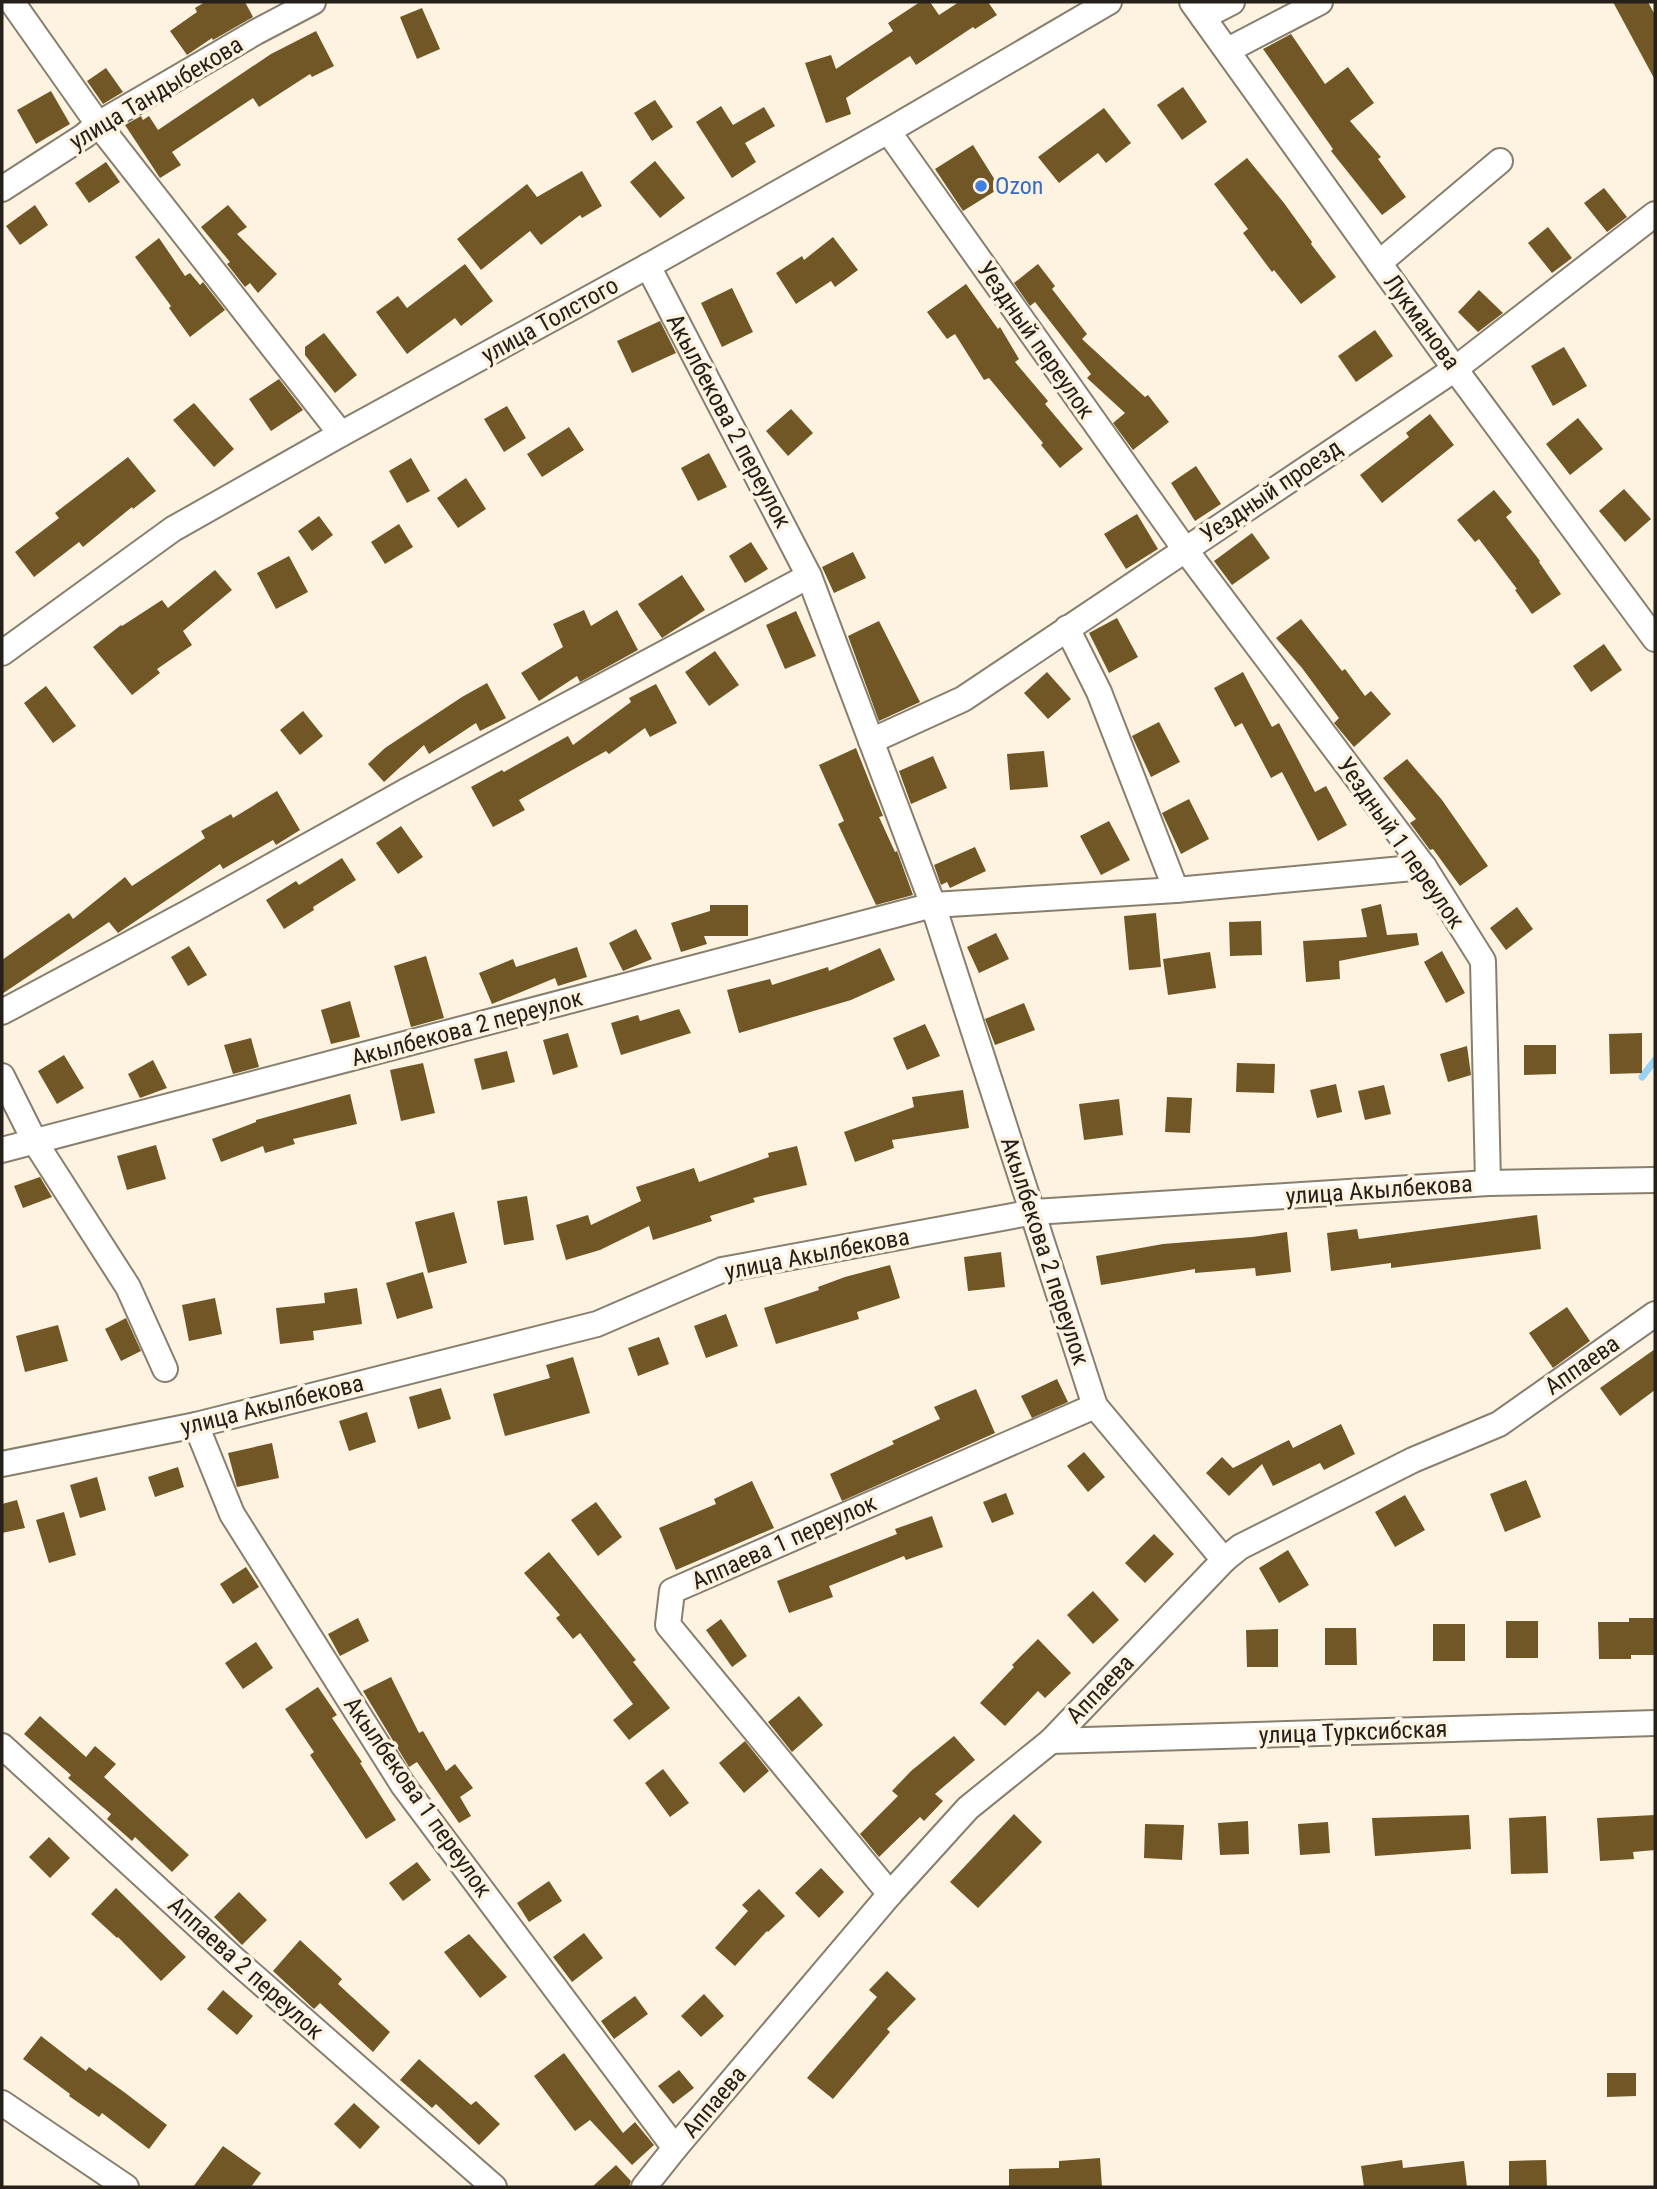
<svg xmlns="http://www.w3.org/2000/svg" width="1657" height="2189" viewBox="0 0 1657 2189" font-family="'Roboto Condensed',sans-serif">
	<rect width="100%" height="100%" fill="#fdf3e0"/>
	<g fill="none" stroke-linecap="round" stroke-linejoin="round">
		<polyline stroke="#9cd2f5" stroke-width="7" points="1642,1077 1655,1060"/>
	</g>
	<g fill="#705725">
		<polygon points="205,2 245,2 253,17 213,40 212,38 187,55 170,31 197,12 195,8"/>
		<polygon points="920,2 930,2 939,15 959,2 988,2 997,15 975,29 973,27 916,65 910,56 846,98 851,114 826,123 805,63 831,55 836,69 893,31 888,23"/>
		<polygon points="1613,2 1648,2 1655,15 1655,80"/>
		<polygon points="422,8 440,49 417,59 400,17"/>
		<polygon points="316,31 334,66 312,77 310,74 259,107 253,98 172,152 181,165 160,178 125,125 141,116 143,120 149,116 158,130 271,54"/>
		<polygon points="1291,34 1325,84 1348,67 1374,103 1350,121 1381,157 1378,159 1406,197 1382,215 1331,151 1333,149 1263,49"/>
		<polygon points="106,68 123,92 103,104 87,81"/>
		<polygon points="1183,87 1207,122 1182,140 1157,105"/>
		<polygon points="51,91 70,124 36,144 17,110"/>
		<polygon points="655,100 673,127 652,141 634,113"/>
		<polygon points="721,106 733,125 764,107 775,126 745,143 756,162 732,178 696,122"/>
		<polygon points="1104,108 1131,143 1106,163 1098,153 1059,183 1038,157"/>
		<polygon points="973,145 1000,188 963,211 935,169"/>
		<polygon points="1247,158 1284,203 1312,242 1311,244 1336,277 1301,304 1274,270 1272,272 1243,233 1248,229 1214,184"/>
		<polygon points="655,161 685,198 660,218 630,182"/>
		<polygon points="106,162 120,182 89,203 75,183"/>
		<polygon points="582,171 602,206 582,218 580,215 541,245 530,231 481,270 457,239 527,184 537,197"/>
		<polygon points="1604,188 1627,217 1607,232 1584,203"/>
		<polygon points="35,205 48,225 20,245 6,226"/>
		<polygon points="228,205 247,227 237,234 277,274 258,293 250,283 245,287 227,264 230,262 201,227"/>
		<polygon points="1548,227 1572,258 1552,273 1528,243"/>
		<polygon points="833,237 858,270 835,287 831,281 796,304 776,273 802,256 804,260"/>
		<polygon points="159,238 185,276 190,273 200,285 203,282 225,310 190,337 169,308 171,306 135,257"/>
		<polygon points="465,264 493,301 461,326 455,318 407,354 376,312 398,296 407,308"/>
		<polygon points="1038,264 1055,286 1052,289 1087,334 1082,339 1145,397 1148,395 1169,422 1133,450 1113,423 1125,413 1087,378 1091,374 1035,302 1030,306 1014,283"/>
		<polygon points="966,284 998,329 1000,327 1019,359 1015,362 1048,401 1045,404 1083,449 1060,468 1041,445 1043,443 989,378 984,380 955,334 947,339 927,312"/>
		<polygon points="732,288 753,332 722,347 701,303"/>
		<polygon points="1479,290 1503,313 1478,332 1458,312"/>
		<polygon points="660,321 676,353 632,373 617,341"/>
		<polygon points="1375,330 1393,356 1356,382 1338,356"/>
		<polygon points="324,333 357,375 335,393 305,355 305,347"/>
		<polygon points="1564,347 1587,386 1553,406 1531,366"/>
		<polygon points="279,379 303,410 271,431 249,399"/>
		<polygon points="194,403 234,449 214,467 173,420"/>
		<polygon points="507,406 526,438 504,452 484,419"/>
		<polygon points="791,409 813,433 788,456 766,431"/>
		<polygon points="1430,414 1454,445 1382,503 1360,475 1409,437 1406,433"/>
		<polygon points="1578,418 1603,449 1570,475 1546,444"/>
		<polygon points="569,427 584,450 542,477 527,454"/>
		<polygon points="709,453 727,487 698,501 681,468"/>
		<polygon points="128,457 156,491 133,509 132,507 83,547 79,542 34,577 15,552 59,518 55,513"/>
		<polygon points="411,458 430,491 407,503 389,471"/>
		<polygon points="1196,466 1221,504 1195,521 1171,483"/>
		<polygon points="466,478 486,509 458,528 437,498"/>
		<polygon points="1624,489 1651,519 1625,542 1599,511"/>
		<polygon points="1494,490 1512,512 1506,517 1540,561 1539,562 1561,594 1532,614 1515,590 1517,589 1479,539 1475,542 1457,520"/>
		<polygon points="1137,514 1158,549 1126,569 1104,534"/>
		<polygon points="319,516 333,535 312,551 298,531"/>
		<polygon points="399,524 413,547 385,564 371,542"/>
		<polygon points="1252,533 1270,558 1232,585 1214,561"/>
		<polygon points="751,542 768,569 745,583 729,556"/>
		<polygon points="853,552 866,578 834,593 822,567"/>
		<polygon points="289,556 308,592 276,609 257,573"/>
		<polygon points="215,570 232,590 183,631 192,645 157,669 160,673 132,695 93,647 121,625 122,626 162,600 168,608"/>
		<polygon points="682,575 705,610 662,638 638,604"/>
		<polygon points="584,610 591,626 617,610 638,650 580,682 577,676 539,701 521,673 563,647 553,624"/>
		<polygon points="796,611 816,656 785,669 766,625"/>
		<polygon points="1117,618 1138,657 1109,673 1089,633"/>
		<polygon points="1301,619 1342,671 1345,669 1365,696 1371,691 1391,714 1354,747 1334,723 1339,718 1302,668 1276,638"/>
		<polygon points="879,621 920,702 879,721 848,636"/>
		<polygon points="1604,644 1622,670 1591,692 1573,666"/>
		<polygon points="715,651 739,685 709,706 685,672"/>
		<polygon points="1047,672 1071,699 1048,719 1024,693"/>
		<polygon points="1243,672 1272,727 1279,723 1315,792 1326,786 1347,825 1318,841 1282,772 1271,778 1242,723 1235,727 1214,688"/>
		<polygon points="487,683 506,718 480,731 476,723 429,754 424,745 384,782 368,764 385,748 462,697"/>
		<polygon points="656,684 677,723 650,737 645,728 609,754 606,751 519,800 525,810 493,827 471,787 502,770 504,772 568,736 573,745 631,702 629,698"/>
		<polygon points="46,686 76,726 53,743 24,703"/>
		<polygon points="303,711 323,736 300,755 280,730"/>
		<polygon points="1159,722 1180,762 1151,777 1132,736"/>
		<polygon points="856,748 883,816 879,817 895,852 897,851 913,895 876,905 838,824 844,821 819,765"/>
		<polygon points="1044,751 1048,787 1010,790 1007,754"/>
		<polygon points="933,756 947,788 911,804 899,771"/>
		<polygon points="1407,759 1442,800 1488,866 1460,886 1433,849 1430,850 1410,823 1416,819 1383,778"/>
		<polygon points="277,791 300,830 276,845 273,840 223,869 220,864 118,933 109,922 2,994 2,960 69,913 73,919 125,877 132,886 205,838 201,831 231,814 233,818"/>
		<polygon points="1189,799 1209,839 1181,854 1162,813"/>
		<polygon points="1109,821 1130,860 1101,875 1080,836"/>
		<polygon points="401,826 423,857 398,874 376,843"/>
		<polygon points="975,847 986,871 950,888 947,882 941,885 934,865"/>
		<polygon points="342,858 356,880 313,907 314,910 284,929 266,900 296,881 299,885"/>
		<polygon points="1381,904 1387,935 1417,933 1419,945 1339,961 1340,979 1306,982 1303,941 1367,937 1361,909"/>
		<polygon points="710,905 748,905 748,936 704,936 707,944 681,952 671,923 710,911"/>
		<polygon points="1517,907 1533,929 1506,950 1490,928"/>
		<polygon points="1156,913 1161,967 1129,970 1124,916"/>
		<polygon points="1261,921 1262,955 1230,956 1229,922"/>
		<polygon points="636,929 652,959 623,971 609,943"/>
		<polygon points="996,933 1009,959 979,973 967,947"/>
		<polygon points="189,946 207,975 188,986 171,957"/>
		<polygon points="577,947 587,977 558,986 555,978 492,1004 479,973 513,959 516,967"/>
		<polygon points="880,948 895,980 851,1000 739,1033 727,990 770,979 772,985 828,967 829,971"/>
		<polygon points="1442,951 1465,993 1446,1003 1424,962"/>
		<polygon points="1210,952 1216,988 1168,995 1163,959"/>
		<polygon points="426,956 444,1018 411,1027 394,966"/>
		<polygon points="350,1001 360,1037 331,1044 321,1010"/>
		<polygon points="1024,1003 1035,1030 995,1045 985,1019"/>
		<polygon points="679,1009 691,1033 621,1055 611,1023 638,1015 640,1021"/>
		<polygon points="925,1024 940,1056 907,1070 893,1038"/>
		<polygon points="568,1033 578,1067 553,1075 543,1040"/>
		<polygon points="1642,1033 1642,1073 1610,1074 1609,1034"/>
		<polygon points="251,1038 259,1067 233,1074 224,1045"/>
		<polygon points="1524,1045 1556,1045 1556,1074 1524,1075"/>
		<polygon points="1467,1046 1471,1075 1448,1082 1440,1054"/>
		<polygon points="507,1051 515,1082 482,1090 474,1059"/>
		<polygon points="64,1055 84,1088 57,1104 38,1071"/>
		<polygon points="153,1060 167,1088 140,1098 128,1074"/>
		<polygon points="423,1063 435,1113 401,1121 390,1070"/>
		<polygon points="1237,1063 1275,1064 1274,1093 1236,1092"/>
		<polygon points="1336,1084 1342,1112 1317,1118 1310,1090"/>
		<polygon points="1384,1085 1391,1114 1365,1120 1358,1091"/>
		<polygon points="963,1090 969,1128 892,1140 894,1148 855,1162 844,1132 914,1107 912,1097"/>
		<polygon points="350,1094 357,1124 293,1139 295,1144 265,1153 263,1146 221,1162 212,1139 256,1122 256,1120"/>
		<polygon points="1167,1097 1192,1098 1190,1133 1165,1132"/>
		<polygon points="1119,1099 1123,1135 1084,1140 1079,1104"/>
		<polygon points="156,1145 166,1179 127,1190 117,1156"/>
		<polygon points="797,1146 807,1185 753,1198 755,1202 710,1216 712,1221 653,1240 649,1226 600,1250 566,1260 556,1225 588,1215 591,1225 641,1201 636,1187 694,1168 699,1182 769,1157 768,1153"/>
		<polygon points="40,1177 52,1197 23,1208 14,1186"/>
		<polygon points="527,1196 534,1240 504,1245 497,1201"/>
		<polygon points="454,1212 467,1263 428,1273 415,1222"/>
		<polygon points="1537,1215 1541,1249 1391,1268 1391,1263 1331,1271 1327,1233 1357,1229 1359,1239"/>
		<polygon points="1287,1232 1291,1272 1256,1276 1255,1268 1195,1273 1195,1269 1101,1285 1096,1256 1163,1244 1252,1237"/>
		<polygon points="1001,1252 1005,1287 968,1291 964,1257"/>
		<polygon points="890,1265 900,1298 857,1312 859,1319 776,1344 764,1308 819,1290 818,1287 845,1277"/>
		<polygon points="423,1272 433,1308 397,1319 386,1283"/>
		<polygon points="357,1288 362,1324 313,1331 314,1340 280,1344 276,1308 325,1303 324,1293"/>
		<polygon points="215,1298 222,1334 189,1341 182,1305"/>
		<polygon points="1567,1307 1590,1341 1553,1368 1529,1333"/>
		<polygon points="726,1314 738,1346 706,1358 694,1326"/>
		<polygon points="126,1318 141,1351 121,1361 105,1329"/>
		<polygon points="58,1325 68,1361 25,1372 16,1336"/>
		<polygon points="659,1337 669,1364 638,1376 628,1348"/>
		<polygon points="1655,1349 1655,1390 1620,1416 1600,1388"/>
		<polygon points="573,1357 590,1413 505,1436 493,1394 550,1378 546,1365"/>
		<polygon points="1057,1379 1068,1402 1032,1418 1021,1396"/>
		<polygon points="441,1388 451,1419 418,1429 409,1397"/>
		<polygon points="976,1389 995,1433 842,1501 830,1474 894,1444 892,1441 940,1419 934,1407"/>
		<polygon points="367,1412 376,1442 349,1451 339,1421"/>
		<polygon points="1341,1424 1355,1454 1324,1470 1320,1463 1273,1486 1262,1464 1229,1496 1206,1473 1222,1457 1233,1468 1289,1440 1293,1448"/>
		<polygon points="272,1443 279,1478 237,1487 228,1453"/>
		<polygon points="1084,1452 1105,1477 1088,1492 1067,1466"/>
		<polygon points="178,1467 184,1487 155,1497 148,1477"/>
		<polygon points="97,1477 106,1510 80,1518 70,1485"/>
		<polygon points="1526,1480 1541,1517 1505,1532 1490,1494"/>
		<polygon points="752,1481 774,1528 676,1570 659,1528 716,1504 714,1499"/>
		<polygon points="1006,1493 1014,1514 992,1523 983,1502"/>
		<polygon points="1405,1495 1425,1530 1395,1547 1375,1512"/>
		<polygon points="17,1500 25,1528 2,1533 2,1504"/>
		<polygon points="596,1502 622,1537 598,1556 571,1520"/>
		<polygon points="64,1512 76,1555 49,1563 36,1520"/>
		<polygon points="932,1516 943,1547 906,1560 904,1556 829,1586 833,1597 789,1613 777,1581 897,1534 895,1529"/>
		<polygon points="1154,1534 1174,1554 1145,1583 1125,1563"/>
		<polygon points="1288,1550 1309,1585 1279,1603 1259,1568"/>
		<polygon points="549,1552 636,1660 633,1662 670,1708 629,1740 613,1720 633,1704 580,1633 573,1639 556,1618 560,1615 524,1573"/>
		<polygon points="246,1567 259,1587 233,1604 220,1584"/>
		<polygon points="1093,1591 1119,1620 1093,1644 1067,1615"/>
		<polygon points="358,1618 369,1641 340,1656 328,1634"/>
		<polygon points="1629,1618 1655,1618 1655,1655 1631,1655 1631,1659 1599,1659 1598,1622 1629,1622"/>
		<polygon points="721,1619 747,1656 732,1667 706,1630"/>
		<rect x="1506" y="1621" width="32" height="37"/>
		<rect x="1433" y="1624" width="32" height="37"/>
		<polygon points="1325,1628 1356,1628 1357,1665 1325,1665"/>
		<polygon points="1278,1629 1278,1667 1247,1667 1246,1630"/>
		<polygon points="1038,1639 1071,1673 1045,1698 1038,1691 1005,1726 980,1703 1014,1667 1012,1665"/>
		<polygon points="256,1642 273,1668 243,1689 225,1663"/>
		<polygon points="391,1677 419,1733 423,1731 446,1771 455,1764 473,1788 460,1797 471,1816 459,1823 417,1762 409,1767 363,1691"/>
		<polygon points="318,1687 337,1715 332,1718 362,1762 360,1763 396,1820 366,1839 310,1755 314,1752 285,1709"/>
		<polygon points="799,1696 823,1725 792,1752 768,1722"/>
		<polygon points="40,1716 86,1757 95,1746 116,1764 104,1777 189,1855 172,1872 135,1837 132,1841 107,1819 111,1814 68,1778 71,1775 24,1734"/>
		<polygon points="954,1736 975,1760 935,1794 943,1801 924,1821 920,1817 879,1857 860,1834 898,1796 892,1791 911,1771"/>
		<polygon points="745,1741 769,1771 744,1793 719,1763"/>
		<polygon points="663,1769 689,1803 670,1817 645,1783"/>
		<polygon points="1014,1814 1042,1842 978,1908 950,1882"/>
		<polygon points="1469,1815 1471,1849 1375,1856 1372,1818"/>
		<polygon points="1655,1815 1655,1850 1633,1852 1634,1859 1600,1861 1597,1818"/>
		<polygon points="1546,1816 1548,1873 1511,1874 1509,1818"/>
		<polygon points="1248,1821 1249,1854 1220,1855 1218,1823"/>
		<polygon points="1328,1822 1330,1853 1300,1855 1298,1824"/>
		<polygon points="1145,1824 1184,1825 1182,1860 1144,1858"/>
		<polygon points="49,1837 70,1858 50,1878 29,1857"/>
		<polygon points="417,1862 431,1880 403,1901 389,1883"/>
		<polygon points="821,1868 844,1892 819,1918 795,1893"/>
		<polygon points="549,1881 562,1901 529,1922 517,1903"/>
		<polygon points="116,1888 186,1957 161,1981 118,1937 117,1938 91,1914"/>
		<polygon points="759,1889 785,1916 768,1932 767,1931 735,1966 715,1948 748,1911 742,1905"/>
		<polygon points="239,1892 267,1920 242,1945 214,1917"/>
		<polygon points="584,1933 603,1958 572,1982 553,1957"/>
		<polygon points="469,1934 507,1977 480,1998 444,1952"/>
		<polygon points="300,1940 342,1979 338,1984 390,2032 373,2052 320,2003 314,2009 273,1971"/>
		<polygon points="887,1971 916,1999 887,2029 890,2032 833,2099 807,2078 877,1997 869,1990"/>
		<polygon points="223,1990 253,2016 237,2035 207,2009"/>
		<polygon points="704,1994 724,2016 701,2037 681,2016"/>
		<polygon points="635,1996 648,2014 614,2039 601,2021"/>
		<polygon points="41,2036 86,2071 89,2067 124,2092 167,2125 149,2149 102,2113 99,2117 69,2096 70,2094 23,2059"/>
		<polygon points="564,2053 623,2133 635,2122 654,2145 632,2165 590,2120 575,2131 534,2076"/>
		<polygon points="419,2059 471,2105 476,2101 500,2124 479,2145 436,2104 432,2108 400,2080"/>
		<polygon points="679,2070 694,2088 673,2104 658,2086"/>
		<polygon points="1607,2073 1636,2073 1636,2096 1607,2097"/>
		<polygon points="354,2103 380,2127 360,2149 334,2124"/>
		<polygon points="223,2146 261,2173 251,2187 193,2187"/>
		<polygon points="1100,2158 1102,2187 1009,2187 1009,2169 1059,2168 1059,2161"/>
		<polygon points="1402,2160 1403,2168 1464,2161 1467,2187 1364,2187 1361,2166"/>
		<polygon points="1546,2160 1547,2187 1509,2187 1509,2161"/>
		<polygon points="616,2165 631,2181 629,2187 592,2187"/>
	</g>
	<g fill="none" stroke-linecap="round" stroke-linejoin="round">
		<g stroke="#887f6e" stroke-width="28">
			<g id="minor">
				<polyline points="12,2 98,124 341,434"/>
				<polyline points="1192,2 1455,369 1655,639"/>
				<polyline points="1203,17 1232,2"/>
				<polyline points="1228,50 1320,2"/>
				<polyline points="888,131 1184,548 1424,867 1483,961 1488,1183"/>
				<polyline points="2,189 84,136 98,124 256,32 313,2"/>
				<polyline points="1379,263 1500,161"/>
				<polyline points="648,266 809,576 933,905 1095,1406 1224,1560"/>
				<polyline points="1067,628 1099,692 1176,890"/>
				<polyline points="2,653 173,529 341,434 648,266 888,131 1109,2"/>
				<polyline points="871,741 963,699 1455,369 1655,214"/>
				<polyline points="2,1012 189,912 408,790 809,576"/>
				<polyline points="2,1076 35,1142 128,1287 165,1369"/>
				<polyline points="2,1150 933,905 1176,890 1424,867"/>
				<polyline points="196,1425 232,1514 403,1785 675,2148"/>
				<polyline points="2,1464 196,1425 597,1324 722,1270 1034,1212 1488,1183 1655,1180"/>
				<polyline points="1051,1741 1655,1723"/>
				<polyline points="2,1746 234,1959 494,2187"/>
				<polyline points="890,1894 668,1625 672,1591 1095,1406"/>
				<polyline points="2,2103 126,2187"/>
				<polyline points="644,2187 675,2148 890,1894 968,1808 1051,1741 1224,1560 1240,1547 1413,1460 1499,1424 1655,1314"/>
			</g>
		</g>
		<use href="#minor" stroke="#fff" stroke-width="24"/>
	</g>
	<circle fill="#3f7fe0" stroke="#fdf3e0" stroke-width="2.5" cx="981" cy="186" r="7"/>
	<g text-anchor="middle" stroke-width="7" stroke-linejoin="round" paint-order="stroke">
		<g font-size="24" fill="#25211a" stroke="#fdf3e0">
			<text transform="translate(156 93) rotate(-31)" y="8">улица Тандыбекова</text>
			<text transform="translate(550 320) rotate(-29)" y="8">улица Толстого</text>
			<text transform="translate(1422 322) rotate(54)" y="8">Лукманова</text>
			<text transform="translate(1036 340) rotate(55)" y="8">Уездный переулок</text>
			<text transform="translate(729 421) rotate(62)" y="8">Акылбекова 2 переулок</text>
			<text transform="translate(1271 491) rotate(-34)" y="8">Уездный проезд</text>
			<text transform="translate(1401 843) rotate(55)" y="8">Уездный 1 переулок</text>
			<text transform="translate(467 1028) rotate(-15)" y="8">Акылбекова 2 переулок</text>
			<text transform="translate(1379 1190) rotate(-4)" y="8">улица Акылбекова</text>
			<text transform="translate(1045 1251) rotate(72)" y="8">Акылбекова 2 переулок</text>
			<text transform="translate(817 1254) rotate(-11)" y="8">улица Акылбекова</text>
			<text transform="translate(1582 1365) rotate(-35)" y="8">Аппаева</text>
			<text transform="translate(272 1405) rotate(-14)" y="8">улица Акылбекова</text>
			<text transform="translate(784 1542) rotate(-24)" y="8">Аппаева 1 переулок</text>
			<text transform="translate(1100 1689) rotate(-46)" y="8">Аппаева</text>
			<text transform="translate(1353 1732) rotate(-2)" y="8">улица Турксибская</text>
			<text transform="translate(418 1797) rotate(55)" y="8">Акылбекова 1 переулок</text>
			<text transform="translate(246 1968) rotate(42)" y="8">Аппаева 2 переулок</text>
			<text transform="translate(714 2102) rotate(-50)" y="8">Аппаева</text>
		</g>
		<g font-size="24" fill="#366cbe" stroke="#fdf3e0" text-anchor="start">
			<text x="995" y="194">Ozon</text>
		</g>
	</g>
	<rect width="1657" height="2189" fill="none" stroke="#25211a" stroke-width="7"/>
</svg>
